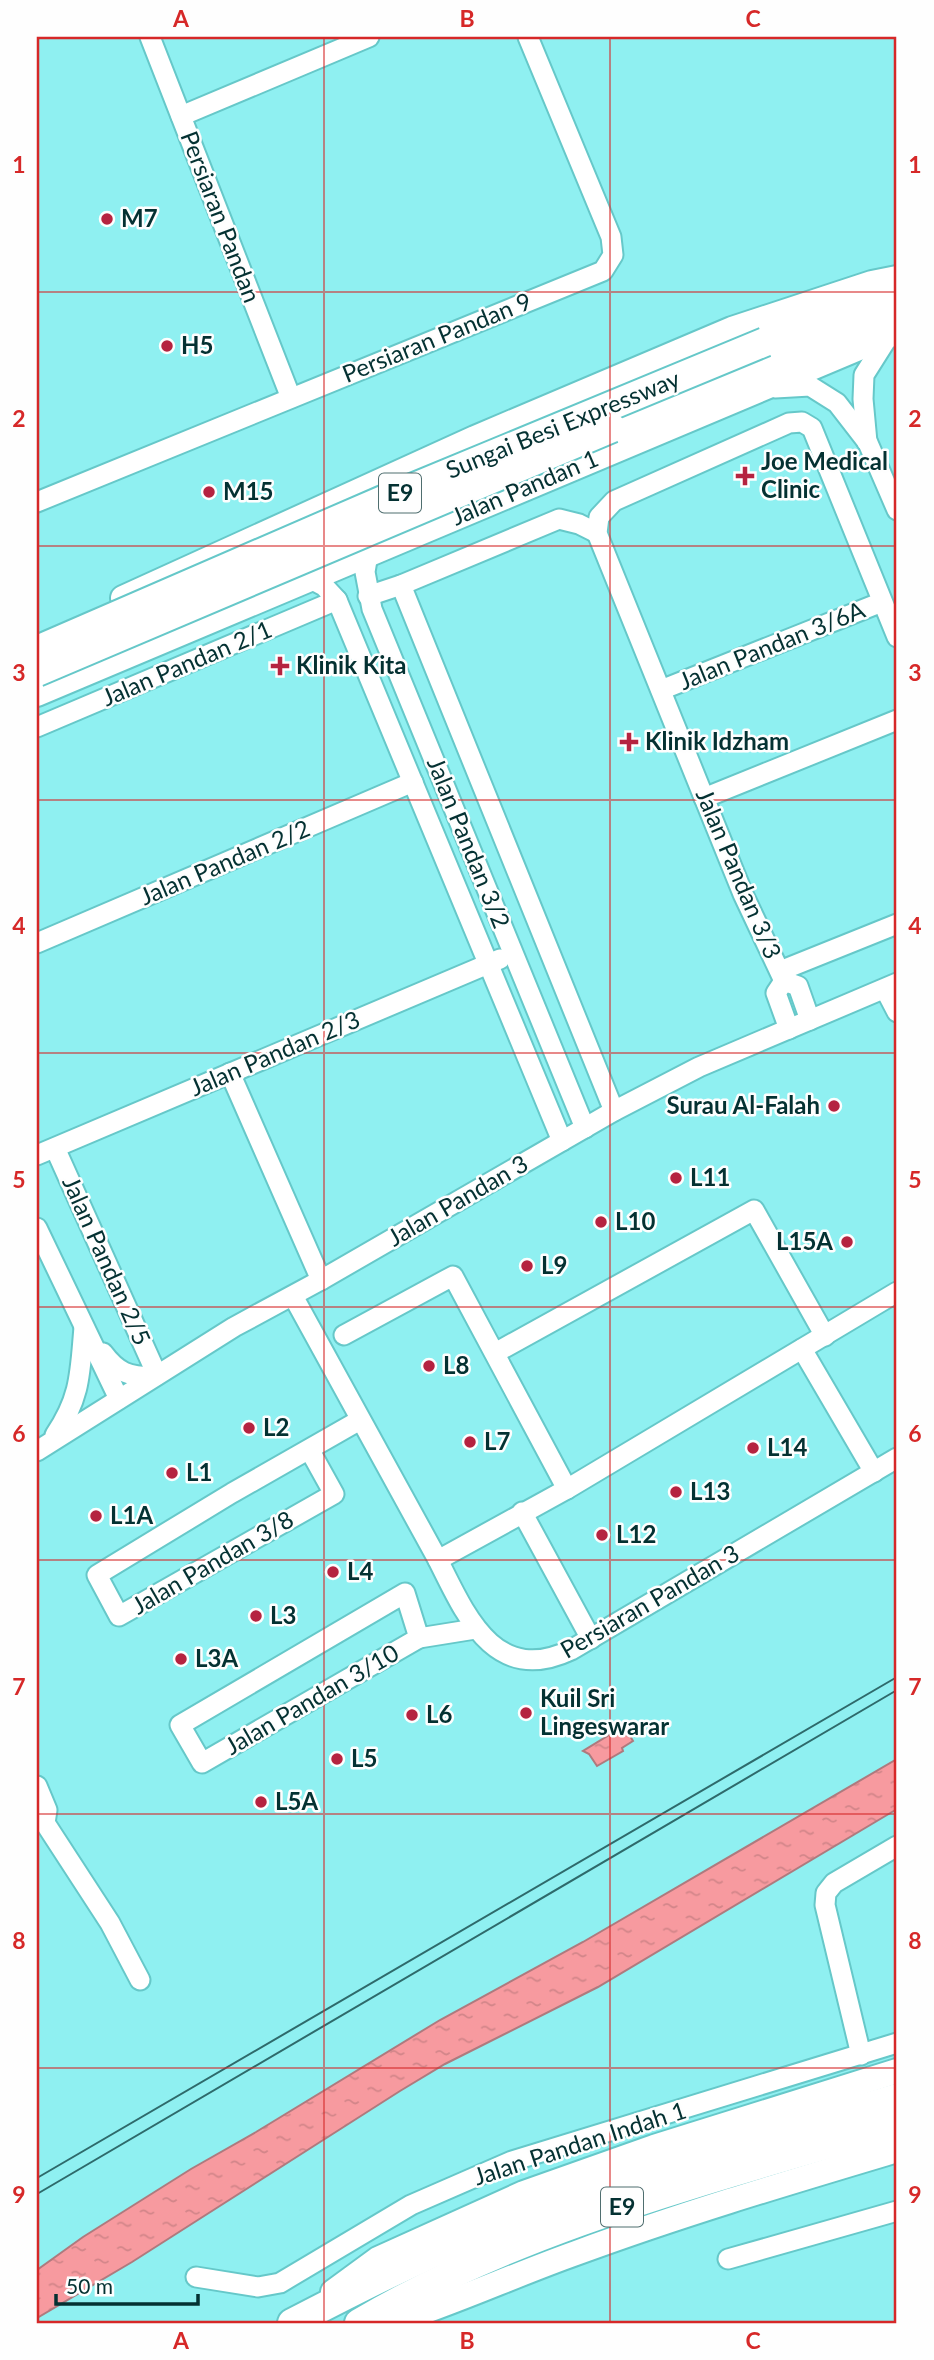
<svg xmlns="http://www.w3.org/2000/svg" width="934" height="2360" viewBox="0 0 934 2360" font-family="Lato,sans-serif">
	<defs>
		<pattern id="water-ripples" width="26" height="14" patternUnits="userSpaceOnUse" patternTransform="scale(1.75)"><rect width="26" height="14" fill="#f79a9f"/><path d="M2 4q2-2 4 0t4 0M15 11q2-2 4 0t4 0" fill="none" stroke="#d28589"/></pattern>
	</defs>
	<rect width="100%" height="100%" fill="#8ff0f1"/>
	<g fill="url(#water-ripples)" stroke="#ae7a7e" stroke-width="2">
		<polygon points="624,1726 633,1741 622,1748 623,1751 597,1766 589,1754 583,1751"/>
		<polygon points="897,1759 897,1809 598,1987 445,2064 400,2091 132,2262 37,2318 37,2270 83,2237 191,2169 256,2132 440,2020 583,1942"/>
	</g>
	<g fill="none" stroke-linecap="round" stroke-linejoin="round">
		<g stroke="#66c8c9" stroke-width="23">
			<g id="minor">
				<polyline points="150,37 291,398"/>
				<polyline points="181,116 369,37"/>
				<polyline points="775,388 810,386 837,403 868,443 897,510"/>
				<polyline points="867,442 863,399 864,375 888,337"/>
				<polyline points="37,502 603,271 613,255 611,237 528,37"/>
				<polyline points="368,554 365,572 372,609 585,1128"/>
				<polyline points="309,578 324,586 337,600 562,1141"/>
				<polyline points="401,585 614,1111"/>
				<polyline points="368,596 401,585 559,519 579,524 597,533"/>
				<polyline points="661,690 882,602"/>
				<polyline points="37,727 337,600"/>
				<polyline points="704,798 897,720"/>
				<polyline points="37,943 413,782"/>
				<polyline points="780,971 897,924"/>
				<polyline points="784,981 776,993 789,1029"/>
				<polyline points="885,989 897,1012"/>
				<polyline points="810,1020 798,986 784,981 743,894 597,533 599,517 614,501 789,423 802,422 812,428 897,637"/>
				<polyline points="230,1073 321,1280"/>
				<polyline points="55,1148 157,1375"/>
				<polyline points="37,1155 500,959"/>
				<polyline points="37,1228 119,1399"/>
				<path d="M293,1296l145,264c28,56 57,126 133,90l326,-192"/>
				<polyline points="344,1335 453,1276 567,1489"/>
				<polyline points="802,1349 874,1472"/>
				<path d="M103,1353c15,20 25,23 50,24"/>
				<polyline points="495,1353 754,1210 825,1336"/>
				<path d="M55,1435c26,-38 25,-63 29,-108"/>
				<polyline points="309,1449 334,1494 119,1616 97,1575 232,1493 360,1420"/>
				<polyline points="37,1451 234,1327 321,1280 614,1111 699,1067 897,983"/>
				<polyline points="522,1512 591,1639"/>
				<polyline points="438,1560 567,1489 897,1292"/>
				<polygon points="405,1593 419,1638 202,1763 180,1725"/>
				<polyline points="419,1638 475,1629"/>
				<polyline points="37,1786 47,1810 45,1823"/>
				<polyline points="37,1819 45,1823 110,1923 140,1980"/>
				<polyline points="861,2055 825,1905 826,1893 834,1883 897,1846"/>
				<polyline points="728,2259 897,2211"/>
				<polyline points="196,2277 258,2287 280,2283 411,2205 512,2161 897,2043"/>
			</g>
		</g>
		<g stroke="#66c8c9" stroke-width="28">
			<g id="major">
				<polyline points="123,598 475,438 732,329 872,283 897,278"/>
				<polyline points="37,694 897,332"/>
				<polyline points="333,2292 378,2259 524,2193 654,2147 897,2071"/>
				<path d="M391,2323c63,-20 123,-48 185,-70 106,-39 214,-71 321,-103"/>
			</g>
		</g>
		<g stroke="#66c8c9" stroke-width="32">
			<g id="highway">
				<polyline points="765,342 897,289"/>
				<polyline points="612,428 897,314"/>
				<path d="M292,2323c77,-40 154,-79 236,-109 121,-45 246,-79 369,-116"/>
				<path d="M359,2323c166,-98 355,-144 538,-199"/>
			</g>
		</g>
		<use href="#minor" stroke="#fff" stroke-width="19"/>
		<use href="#major" stroke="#fff" stroke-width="24"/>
		<use href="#highway" stroke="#fff" stroke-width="28"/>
		<g stroke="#2e6a6b" stroke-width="2">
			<polyline points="37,2178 897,1677"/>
			<polyline points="37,2194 897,1690"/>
		</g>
		<g stroke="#66c8c9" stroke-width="32" stroke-linecap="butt">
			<g id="highway-bridge">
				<polyline points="37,650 383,500 765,342"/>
				<polyline points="37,672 612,428"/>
			</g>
		</g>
		<use href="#highway-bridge" stroke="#fff" stroke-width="28"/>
	</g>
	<path fill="none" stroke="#d62828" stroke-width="2" stroke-opacity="0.55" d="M324,37v2286M610,37v2286M37,292h860M37,546h860M37,800h860M37,1053h860M37,1307h860M37,1560h860M37,1814h860M37,2068h860"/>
	<g fill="#b52340" stroke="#fefefe" stroke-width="2.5">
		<circle cx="107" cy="219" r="7"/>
		<circle cx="167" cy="346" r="7"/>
		<path d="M741.5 465.5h7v7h7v7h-7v7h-7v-7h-7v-7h7z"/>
		<circle cx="209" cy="492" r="7"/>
		<path d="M276.5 655.5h7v7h7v7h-7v7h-7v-7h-7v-7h7z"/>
		<path d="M625.5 731.5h7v7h7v7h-7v7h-7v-7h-7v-7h7z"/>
		<circle cx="834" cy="1106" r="7"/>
		<circle cx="676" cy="1178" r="7"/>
		<circle cx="601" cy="1222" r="7"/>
		<circle cx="847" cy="1242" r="7"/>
		<circle cx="527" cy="1266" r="7"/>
		<circle cx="429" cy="1366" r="7"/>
		<circle cx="249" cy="1428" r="7"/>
		<circle cx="470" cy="1442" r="7"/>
		<circle cx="753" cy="1448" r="7"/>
		<circle cx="172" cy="1473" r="7"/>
		<circle cx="676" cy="1492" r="7"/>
		<circle cx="96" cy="1516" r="7"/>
		<circle cx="602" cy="1535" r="7"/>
		<circle cx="333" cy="1572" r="7"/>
		<circle cx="256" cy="1616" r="7"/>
		<circle cx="181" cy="1659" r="7"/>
		<circle cx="526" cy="1713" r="7"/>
		<circle cx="412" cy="1715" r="7"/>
		<circle cx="337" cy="1759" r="7"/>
		<circle cx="261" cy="1802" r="7"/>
	</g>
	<g text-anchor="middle" stroke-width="5" stroke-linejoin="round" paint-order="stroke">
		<g fill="#fefefe" stroke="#4f6e6f" stroke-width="2">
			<rect x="379" y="473.5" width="42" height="39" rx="5"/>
			<rect x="601" y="2187.5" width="42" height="39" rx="5"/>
		</g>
		<g font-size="23" font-weight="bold" fill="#043132">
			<text x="400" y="501">E9</text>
			<text x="622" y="2215">E9</text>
		</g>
		<g font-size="24" fill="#043132" stroke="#fefefe">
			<text transform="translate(220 217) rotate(69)" y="8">Persiaran Pandan</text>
			<text transform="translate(437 338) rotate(-22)" y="8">Persiaran Pandan 9</text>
			<text transform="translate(563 425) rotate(-22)" y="8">Sungai Besi Expressway</text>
			<text transform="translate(525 488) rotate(-23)" y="8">Jalan Pandan 1</text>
			<text transform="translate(772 646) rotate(-22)" y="8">Jalan Pandan 3/6A</text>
			<text transform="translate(187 664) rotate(-23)" y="8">Jalan Pandan 2/1</text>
			<text transform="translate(468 843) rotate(68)" y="8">Jalan Pandan 3/2</text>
			<text transform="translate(225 863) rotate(-23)" y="8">Jalan Pandan 2/2</text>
			<text transform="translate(738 874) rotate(67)" y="8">Jalan Pandan 3/3</text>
			<text transform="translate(275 1054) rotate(-23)" y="8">Jalan Pandan 2/3</text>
			<text transform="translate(458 1201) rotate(-30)" y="8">Jalan Pandan 3</text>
			<text transform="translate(106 1261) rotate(66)" y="8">Jalan Pandan 2/5</text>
			<text transform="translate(213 1563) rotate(-30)" y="8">Jalan Pandan 3/8</text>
			<text transform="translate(650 1602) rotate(-30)" y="8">Persiaran Pandan 3</text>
			<text transform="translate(312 1700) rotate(-30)" y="8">Jalan Pandan 3/10</text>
			<text transform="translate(580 2144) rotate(-18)" y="8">Jalan Pandan Indah 1</text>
		</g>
		<g font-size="24" font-weight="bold" fill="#043132" stroke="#fefefe" text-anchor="start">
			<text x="121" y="227">M7</text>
			<text x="181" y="354">H5</text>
			<text x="761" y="470">Joe Medical<tspan x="761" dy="28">Clinic</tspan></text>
			<text x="223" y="500">M15</text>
			<text x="296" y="674">Klinik Kita</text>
			<text x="645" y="750">Klinik Idzham</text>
			<text x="820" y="1114" text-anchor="end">Surau Al-Falah</text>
			<text x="690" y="1186">L11</text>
			<text x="615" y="1230">L10</text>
			<text x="833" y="1250" text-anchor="end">L15A</text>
			<text x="541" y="1274">L9</text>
			<text x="443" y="1374">L8</text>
			<text x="263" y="1436">L2</text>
			<text x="484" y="1450">L7</text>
			<text x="767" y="1456">L14</text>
			<text x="186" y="1481">L1</text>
			<text x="690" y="1500">L13</text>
			<text x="110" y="1524">L1A</text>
			<text x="616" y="1543">L12</text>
			<text x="347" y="1580">L4</text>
			<text x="270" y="1624">L3</text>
			<text x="195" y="1667">L3A</text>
			<text x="540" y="1707">Kuil Sri<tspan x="540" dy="28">Lingeswarar</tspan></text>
			<text x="426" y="1723">L6</text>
			<text x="351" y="1767">L5</text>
			<text x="275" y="1810">L5A</text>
		</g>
	</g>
	<rect width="934" height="2360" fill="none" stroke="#fefefe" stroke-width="77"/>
	<path d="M56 2294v10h142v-10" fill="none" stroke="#043132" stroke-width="3.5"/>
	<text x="66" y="2294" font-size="21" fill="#043132" stroke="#fefefe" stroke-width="5" paint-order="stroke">50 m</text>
	<rect x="38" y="38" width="857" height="2284" fill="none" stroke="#d62828" stroke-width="2.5"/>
	<g font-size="23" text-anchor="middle" font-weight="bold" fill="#d62828">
		<text x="181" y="27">A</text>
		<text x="467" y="27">B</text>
		<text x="753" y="27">C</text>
		<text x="19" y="173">1</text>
		<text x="915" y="173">1</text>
		<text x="19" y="427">2</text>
		<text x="915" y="427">2</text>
		<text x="19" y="681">3</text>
		<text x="915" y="681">3</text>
		<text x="19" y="934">4</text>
		<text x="915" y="934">4</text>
		<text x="19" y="1188">5</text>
		<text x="915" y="1188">5</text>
		<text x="19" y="1442">6</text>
		<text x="915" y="1442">6</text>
		<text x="19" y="1695">7</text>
		<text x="915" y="1695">7</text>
		<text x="19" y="1949">8</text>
		<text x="915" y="1949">8</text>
		<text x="19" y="2203">9</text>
		<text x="915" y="2203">9</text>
		<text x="181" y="2349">A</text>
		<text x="467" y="2349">B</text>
		<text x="753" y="2349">C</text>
	</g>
</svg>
